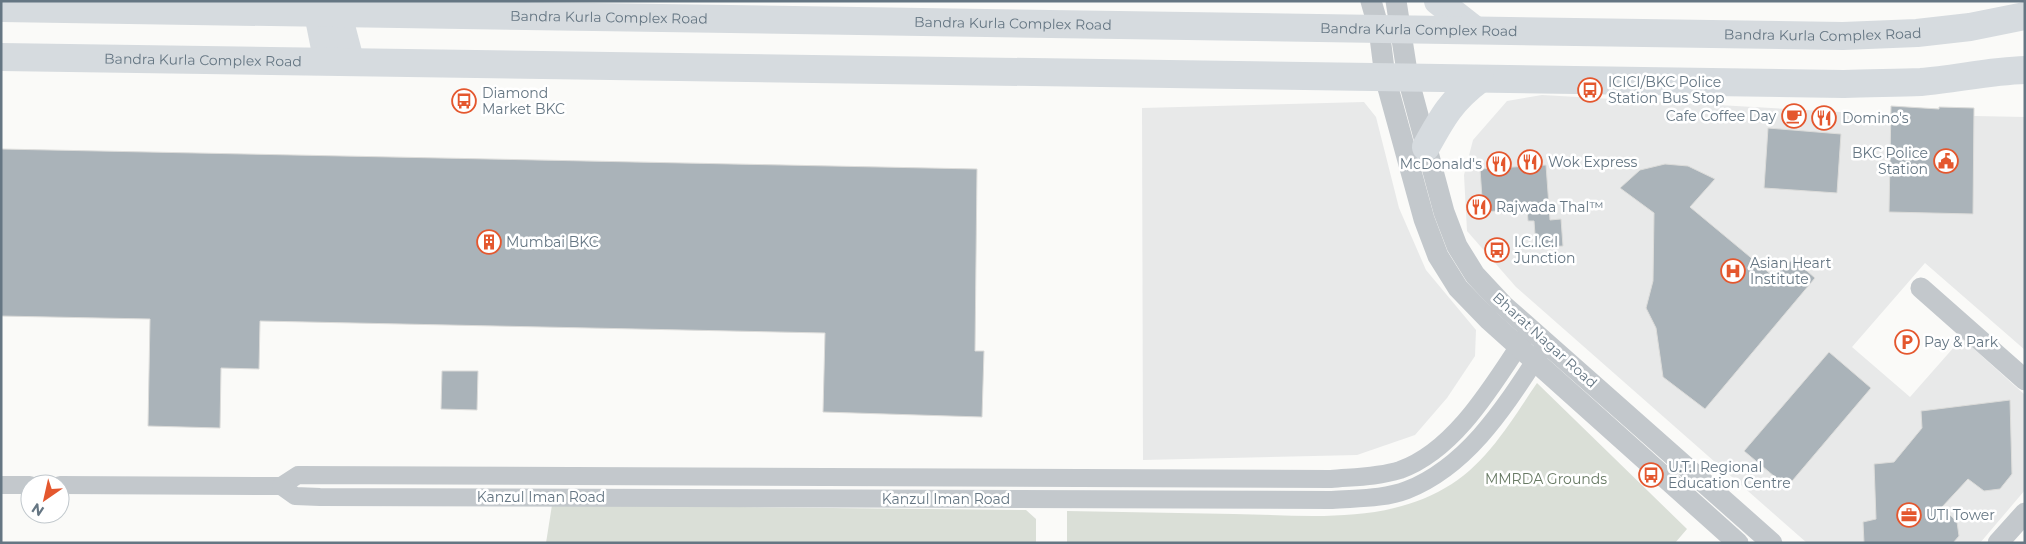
<svg xmlns="http://www.w3.org/2000/svg" width="2026" height="544" viewBox="0 0 2026 544" font-family="Montserrat,sans-serif">
	<rect width="100%" height="100%" fill="#fafaf8"/>
	<g fill="#e8e9e9">
		<polygon points="1542,95 1877,114 2025,117 2025,350 1925,263 1852,347 1910,397 1962,338 2025,395 2025,490 1980,543 1807,543 1516,287 1467,231 1464,175 1473,140 1507,101"/>
		<polygon points="1364,102 1376,117 1399,208 1426,270 1476,330 1475,356 1447,398 1415,435 1357,455 1143,460 1142,108"/>
	</g>
	<g fill="#dadfd7">
		<path d="M1537,383l150,146 -12,14h-608v-32c55,1 111,2 167,3 70,1 148,11 211,-26 41,-23 66,-67 92,-105z"/>
		<polygon points="552,505 1026,510 1036,519 1036,543 546,543"/>
	</g>
	<g fill="#aab3b9" stroke="#dcdcda">
		<polygon points="1891,106 1939,109 1939,107 1974,108 1973,214 1889,212"/>
		<polygon points="1768,128 1841,134 1837,193 1764,188"/>
		<polygon points="1,149 977,169 975,351 984,351 982,417 823,412 825,333 260,321 259,369 221,368 220,428 148,426 150,319 1,316"/>
		<polygon points="1665,164 1688,166 1715,179 1690,207 1773,276 1793,259 1815,278 1705,409 1663,377 1656,328 1646,308 1653,281 1654,213 1620,188 1640,170"/>
		<polygon points="1546,165 1550,220 1561,219 1563,246 1536,248 1534,221 1528,221 1527,209 1483,212 1480,169"/>
		<polygon points="1829,352 1871,388 1787,487 1744,451"/>
		<polygon points="442,371 478,371 477,410 441,409"/>
		<polygon points="2010,400 2012,474 2000,489 1984,491 1968,479 1942,507 1957,522 1959,536 1953,543 1864,543 1863,522 1876,519 1874,464 1894,462 1922,428 1921,411"/>
	</g>
	<g fill="none" stroke-linecap="round" stroke-linejoin="round">
		<g stroke="#c3c8cc" stroke-width="18">
			<polyline points="1,485 30,485"/>
			<path d="M60,485l221,1 17,-11 1033,4c22,-2 47,-2 69,-9 56,-20 94,-87 126,-135"/>
			<path d="M281,486l14,10 25,1 1012,3c24,-2 52,-1 75,-10 63,-25 100,-87 135,-140"/>
		</g>
		<g stroke="#c3c8cc" stroke-width="21">
			<polyline points="1371,1 1379,29 1385,77 1424,219 1438,256 1458,288 1489,320 1738,543"/>
			<polyline points="1396,1 1408,78 1444,212 1457,246 1475,275 1503,305 1772,543"/>
			<polyline points="1921,288 2025,380"/>
			<polyline points="1998,543 2025,513"/>
		</g>
		<g stroke="#d6dbdf" stroke-width="25">
			<polyline points="314,1 326,61"/>
			<polyline points="336,1 352,62"/>
		</g>
		<g stroke="#d6dbdf" stroke-width="28">
			<polyline points="1438,1 1475,30"/>
			<path id="s1" d="M1,8l1842,28 74,-3 53,-6 55,-11"/>
			<path id="s2" d="M1,57l1843,27c26,-1 52,-1 77,-2 35,-3 69,-11 104,-12"/>
			<path d="M1426,147c17,-31 26,-47 54,-68"/>
		</g>
	</g>
	<defs>
		<g id="bus-ring" transform="scale(1.25)"><circle r="9.5" fill="#fff" stroke="#e4572e" stroke-width="1.5"/><path d="M-5-6H5V4H4V6H2V4H-2V6H-4V4H-5ZM-3.5-4V0h7V-4ZM-3.5 1.2v1.5H-2V1.2ZM2 1.2v1.5H3.5V1.2Z" fill="#e4572e"/></g>
		<g id="cafe-ring" transform="scale(1.25)"><circle r="9.5" fill="#fff" stroke="#e4572e" stroke-width="1.5"/><path d="M-5.5-4.5H6V0H3Q3 3.5 0 3.5H-2.5Q-5.5 3.5-5.5 0ZM3-3.2v2h1.7v-2ZM-6 4.5H4V6H-6Z" fill="#e4572e"/></g>
		<g id="restaurant-ring" transform="scale(1.25)"><circle r="9.5" fill="#fff" stroke="#e4572e" stroke-width="1.5"/><path d="M-5-6h1v4h1v-4h1v4h1v-4h1v5L-1.5 .5V6h-2V.5L-5-1ZM5-6V6H3V1.5H1.5Q1.5-4 5-6Z" fill="#e4572e"/></g>
		<g id="civic-ring" transform="scale(1.25)"><circle r="9.5" fill="#fff" stroke="#e4572e" stroke-width="1.5"/><path d="M-.6-6.5H3V-4.5H.6V-3L4-1V1h2V6H-6V1h2V-1L-.6-3ZM-1.2 2.5V6h2.4V2.5Z" fill="#e4572e"/></g>
		<g id="building-ring" transform="scale(1.25)"><circle r="9.5" fill="#fff" stroke="#e4572e" stroke-width="1.5"/><path d="M-4-6H4V6H1V3H-1V6H-4ZM-2.5-4.3h1.7v1.8h-1.7ZM.8-4.3h1.7v1.8H.8ZM-2.5-1h1.7V.8h-1.7ZM.8-1h1.7V.8H.8Z" fill="#e4572e"/></g>
		<g id="hospital-ring" transform="scale(1.25)"><circle r="9.5" fill="#fff" stroke="#e4572e" stroke-width="1.5"/><path d="M-5-5h3v3.5h4V-5h3V5h-3V1.5h-4V5h-3Z" fill="#e4572e"/></g>
		<g id="parking-ring" transform="scale(1.25)"><circle r="9.5" fill="#fff" stroke="#e4572e" stroke-width="1.5"/><path d="M-3.5-5.5H1a3.5 3.5 0 0 1 0 7H-1V5.5H-3.5ZM-1-3.4V-.6H.8a1.4 1.4 0 0 0 0-2.8Z" fill="#e4572e"/></g>
		<g id="office-ring" transform="scale(1.25)"><circle r="9.5" fill="#fff" stroke="#e4572e" stroke-width="1.5"/><path d="M-6-3h4V-5.5h4V-3h4V5H-6ZM-1-4.5V-3h2v-1.5ZM-6 0V1H6V0Z" fill="#e4572e"/></g>
	</defs>
	<g fill-rule="evenodd">
		<use href="#bus-ring" x="1590" y="90"/>
		<use href="#bus-ring" x="464" y="101"/>
		<use href="#cafe-ring" x="1794" y="116"/>
		<use href="#restaurant-ring" x="1824" y="118"/>
		<use href="#civic-ring" x="1946" y="161"/>
		<use href="#restaurant-ring" x="1530" y="162"/>
		<use href="#restaurant-ring" x="1499" y="164"/>
		<use href="#restaurant-ring" x="1479" y="207"/>
		<use href="#building-ring" x="489" y="242"/>
		<use href="#bus-ring" x="1497" y="250"/>
		<use href="#hospital-ring" x="1733" y="271"/>
		<use href="#parking-ring" x="1907" y="342"/>
		<use href="#bus-ring" x="1651" y="475"/>
		<use href="#office-ring" x="1909" y="515"/>
	</g>
	<g text-anchor="middle" stroke-width="5" stroke-linejoin="round" paint-order="stroke">
		<g font-size="14" fill="#657683" stroke="#fff">
			<text dy="5" stroke="none"><textPath href="#s1" startOffset="608">Bandra Kurla Complex Road</textPath></text>
			<text dy="5" stroke="none"><textPath href="#s1" startOffset="1012">Bandra Kurla Complex Road</textPath></text>
			<text dy="5" stroke="none"><textPath href="#s1" startOffset="1418">Bandra Kurla Complex Road</textPath></text>
			<text dy="5" stroke="none"><textPath href="#s1" startOffset="1822">Bandra Kurla Complex Road</textPath></text>
			<text dy="5" stroke="none"><textPath href="#s2" startOffset="202">Bandra Kurla Complex Road</textPath></text>
			<text transform="translate(1545 340) rotate(42)" y="5">Bharat Nagar Road</text>
			<text x="541" y="502">Kanzul Iman Road</text>
			<text x="946" y="504">Kanzul Iman Road</text>
		</g>
		<g font-size="14" fill="#657683" stroke="#fff" text-anchor="start">
			<text x="1608" y="87">ICICI/BKC Police<tspan x="1608" dy="16">Station Bus Stop</tspan></text>
			<text x="482" y="98">Diamond<tspan x="482" dy="16">Market BKC</tspan></text>
			<text x="1776" y="121" text-anchor="end">Cafe Coffee Day</text>
			<text x="1842" y="123">Domino's</text>
			<text x="1928" y="158" text-anchor="end">BKC Police<tspan x="1928" dy="16">Station</tspan></text>
			<text x="1548" y="167">Wok Express</text>
			<text x="1482" y="169" text-anchor="end">McDonald's</text>
			<text x="1496" y="212">Rajwada Thal™</text>
			<text x="506" y="247">Mumbai BKC</text>
			<text x="1514" y="247">I.C.I.C.I<tspan x="1514" dy="16">Junction</tspan></text>
			<text x="1750" y="268">Asian Heart<tspan x="1750" dy="16">Institute</tspan></text>
			<text x="1924" y="347">Pay &amp; Park</text>
			<text x="1668" y="472">U.T.I Regional<tspan x="1668" dy="16">Education Centre</tspan></text>
			<text x="1926" y="520">UTI Tower</text>
		</g>
		<g font-size="14" fill="#687a64" stroke="#fff">
			<text x="1546" y="484">MMRDA Grounds</text>
		</g>
	</g>
	<rect width="2026" height="544" fill="none" stroke="#657683" stroke-width="5"/>
	<g transform="translate(45 499) rotate(214)"><circle r="24" fill="#ffffff" stroke="#c1c8cd"/>
	<path d="M0-4L9 19L0 12L-9 19Z" fill="#e4572e"/>
	<text y="-8" font-size="14" font-weight="bold" text-anchor="middle" fill="#657683">N</text>
	</g>
</svg>
